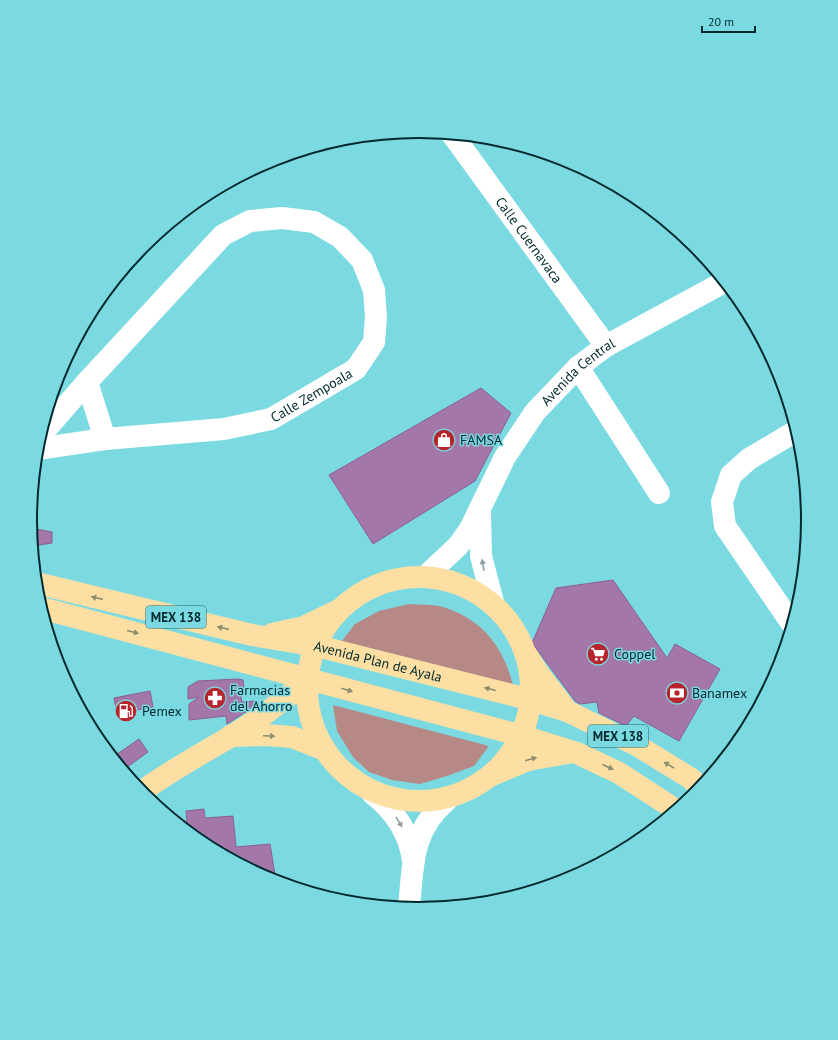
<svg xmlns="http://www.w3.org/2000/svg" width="838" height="1040" viewBox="0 0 838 1040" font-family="'PT Sans',sans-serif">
	<rect width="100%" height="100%" fill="#7bd9e1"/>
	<g fill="#b78986">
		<path d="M409,604c11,1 24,0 34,3 39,12 60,39 70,78l-172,-43 14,-18 24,-13z"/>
		<polygon points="333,705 489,746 474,766 447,776 420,784 392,780 369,772 353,757 337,731"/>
	</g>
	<g fill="#a377a7" stroke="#8b5f90">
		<polygon points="481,388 511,413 475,481 373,544 329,475"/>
		<polygon points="31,528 52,532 52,543 33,546"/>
		<polygon points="613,580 667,658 675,644 720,669 679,741 634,716 626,726 599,713 597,702 580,704 575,701 532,643 556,588"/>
		<polygon points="238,679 243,680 244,688 239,688 242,702 257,701 247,711 227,724 226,716 189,720 189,704 199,697 188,699 188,687 198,681"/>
		<polygon points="150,691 153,707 117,714 114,698"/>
		<polygon points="139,739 148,752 123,770 113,757"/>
		<polygon points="204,809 205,818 233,816 236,847 270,844 276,881 203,843 176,822 187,821 186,811"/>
	</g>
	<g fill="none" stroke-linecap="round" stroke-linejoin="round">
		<g stroke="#fff" stroke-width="22">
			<path id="s1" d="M452,134l154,212"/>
			<polyline points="578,367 659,493"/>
			<polyline points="87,382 105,439"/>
			<path id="s2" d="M37,449l68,-10 119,-10 47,-10 85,-50 18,-27 2,-25 -2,-27 -12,-30 -22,-23 -26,-15 -32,-4 -32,3 -27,14 -136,147 -47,54"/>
			<polyline points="480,513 481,556 493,602"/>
			<path id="s3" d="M428,574l30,-28 12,-17 35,-72 30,-45 43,-45 28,-21 118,-64"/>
			<polyline points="792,624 725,526 722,502 731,475 749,459 796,431"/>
			<path d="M373,794c22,17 36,38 40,66"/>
			<path d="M409,908c4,-42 2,-77 37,-107"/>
		</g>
		<g stroke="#fddfa3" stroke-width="22">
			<circle cx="419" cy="689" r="112"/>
			<path id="s4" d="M36,583l216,52 65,11 211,53 39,12 71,35 52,32 11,9"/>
			<polyline points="41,608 519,735 577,753 619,773 676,810"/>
			<polyline points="272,634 304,627 339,610"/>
			<polyline points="526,654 541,677 567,711"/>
			<polyline points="230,736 266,735 292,737 325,750"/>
			<polyline points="492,775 528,760 568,753"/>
			<path d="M141,792c29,-21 58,-37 89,-55 28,-17 54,-37 79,-58"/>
		</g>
	</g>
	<defs><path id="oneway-solid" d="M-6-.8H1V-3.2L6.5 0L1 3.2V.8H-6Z"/></defs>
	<g fill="#8c9fa0">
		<use href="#oneway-solid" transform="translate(483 565) rotate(-100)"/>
		<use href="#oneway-solid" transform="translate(399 822) rotate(59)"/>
	</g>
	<g fill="#8b8d6e">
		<use href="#oneway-solid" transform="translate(97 598) rotate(-167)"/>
		<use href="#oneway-solid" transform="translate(223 628) rotate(-167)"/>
		<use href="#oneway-solid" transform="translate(133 632) rotate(15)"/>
		<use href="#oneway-solid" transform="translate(490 689) rotate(-166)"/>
		<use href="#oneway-solid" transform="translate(347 690) rotate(16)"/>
		<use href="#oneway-solid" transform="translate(269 736) rotate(3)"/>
		<use href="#oneway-solid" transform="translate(531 759) rotate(-16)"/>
		<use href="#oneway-solid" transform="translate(669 765) rotate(-149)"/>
		<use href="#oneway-solid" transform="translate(608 767) rotate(25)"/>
	</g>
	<defs>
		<g id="shop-disc" transform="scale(1.15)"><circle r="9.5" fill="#b6252e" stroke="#7bd9e1"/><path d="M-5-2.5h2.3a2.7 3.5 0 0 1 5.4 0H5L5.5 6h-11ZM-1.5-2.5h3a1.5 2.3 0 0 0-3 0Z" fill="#fff"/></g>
		<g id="supermarket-disc" transform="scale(1.15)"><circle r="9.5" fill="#b6252e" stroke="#7bd9e1"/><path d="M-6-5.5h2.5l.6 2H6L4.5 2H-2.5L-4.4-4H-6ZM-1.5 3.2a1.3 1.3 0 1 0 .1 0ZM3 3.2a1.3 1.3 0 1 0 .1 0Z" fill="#fff"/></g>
		<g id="bank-disc" transform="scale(1.15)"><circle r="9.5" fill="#b6252e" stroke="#7bd9e1"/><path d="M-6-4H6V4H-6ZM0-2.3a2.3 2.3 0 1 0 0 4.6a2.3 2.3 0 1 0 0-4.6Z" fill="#fff"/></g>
		<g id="pharmacy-disc" transform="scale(1.15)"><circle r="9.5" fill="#b6252e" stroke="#7bd9e1"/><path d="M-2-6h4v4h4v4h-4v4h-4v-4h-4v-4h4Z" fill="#fff"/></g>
		<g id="fuel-disc" transform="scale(1.15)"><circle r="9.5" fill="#b6252e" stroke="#7bd9e1"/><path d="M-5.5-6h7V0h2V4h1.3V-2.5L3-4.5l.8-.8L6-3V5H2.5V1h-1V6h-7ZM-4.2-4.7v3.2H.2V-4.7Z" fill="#fff"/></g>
	</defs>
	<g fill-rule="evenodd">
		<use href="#shop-disc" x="444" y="440"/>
		<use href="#supermarket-disc" x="598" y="654"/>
		<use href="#bank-disc" x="677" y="693"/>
		<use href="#pharmacy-disc" x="215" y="698"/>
		<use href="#fuel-disc" x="126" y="711"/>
	</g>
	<g text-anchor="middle" stroke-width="3" stroke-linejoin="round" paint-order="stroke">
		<g fill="#7bd9e1" stroke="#255e63" stroke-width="1">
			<rect x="146" y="606" width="60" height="22" rx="3"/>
			<rect x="588" y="725" width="60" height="22" rx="3"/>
		</g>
		<g font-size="13" font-weight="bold" fill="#00292d">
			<text x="176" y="622">MEX 138</text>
			<text x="618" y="741">MEX 138</text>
		</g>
		<g font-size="14" fill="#00292d" stroke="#7bd9e1">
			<text dy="5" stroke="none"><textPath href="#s1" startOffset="131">Calle Cuernavaca</textPath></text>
			<text dy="5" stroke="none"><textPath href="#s3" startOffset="255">Avenida Central</textPath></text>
			<text dy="5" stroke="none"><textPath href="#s2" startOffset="283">Calle Zempoala</textPath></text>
			<text dy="5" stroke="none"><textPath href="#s4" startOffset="351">Avenida Plan de Ayala</textPath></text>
		</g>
		<g font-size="14" fill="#00292d" stroke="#7bd9e1" text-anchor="start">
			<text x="460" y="445">FAMSA</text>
			<text x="614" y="659">Coppel</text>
			<text x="230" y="695">Farmacias<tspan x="230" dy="16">del Ahorro</tspan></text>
			<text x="692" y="698">Banamex</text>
			<text x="142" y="716">Pemex</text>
		</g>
	</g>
	<path d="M0 0H838V1040H0ZM37 520a382 382 0 1 1 764 0a382 382 0 1 1-764 0Z" fill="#7bd9e1" fill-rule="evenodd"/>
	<path fill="none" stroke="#00292d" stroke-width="2" d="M37 520a382 382 0 1 1 764 0a382 382 0 1 1-764 0Z"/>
	<path d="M702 26v6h53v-6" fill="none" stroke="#00292d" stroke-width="2"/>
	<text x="708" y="26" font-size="12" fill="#00292d" stroke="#7bd9e1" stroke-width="3" paint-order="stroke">20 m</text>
</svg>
